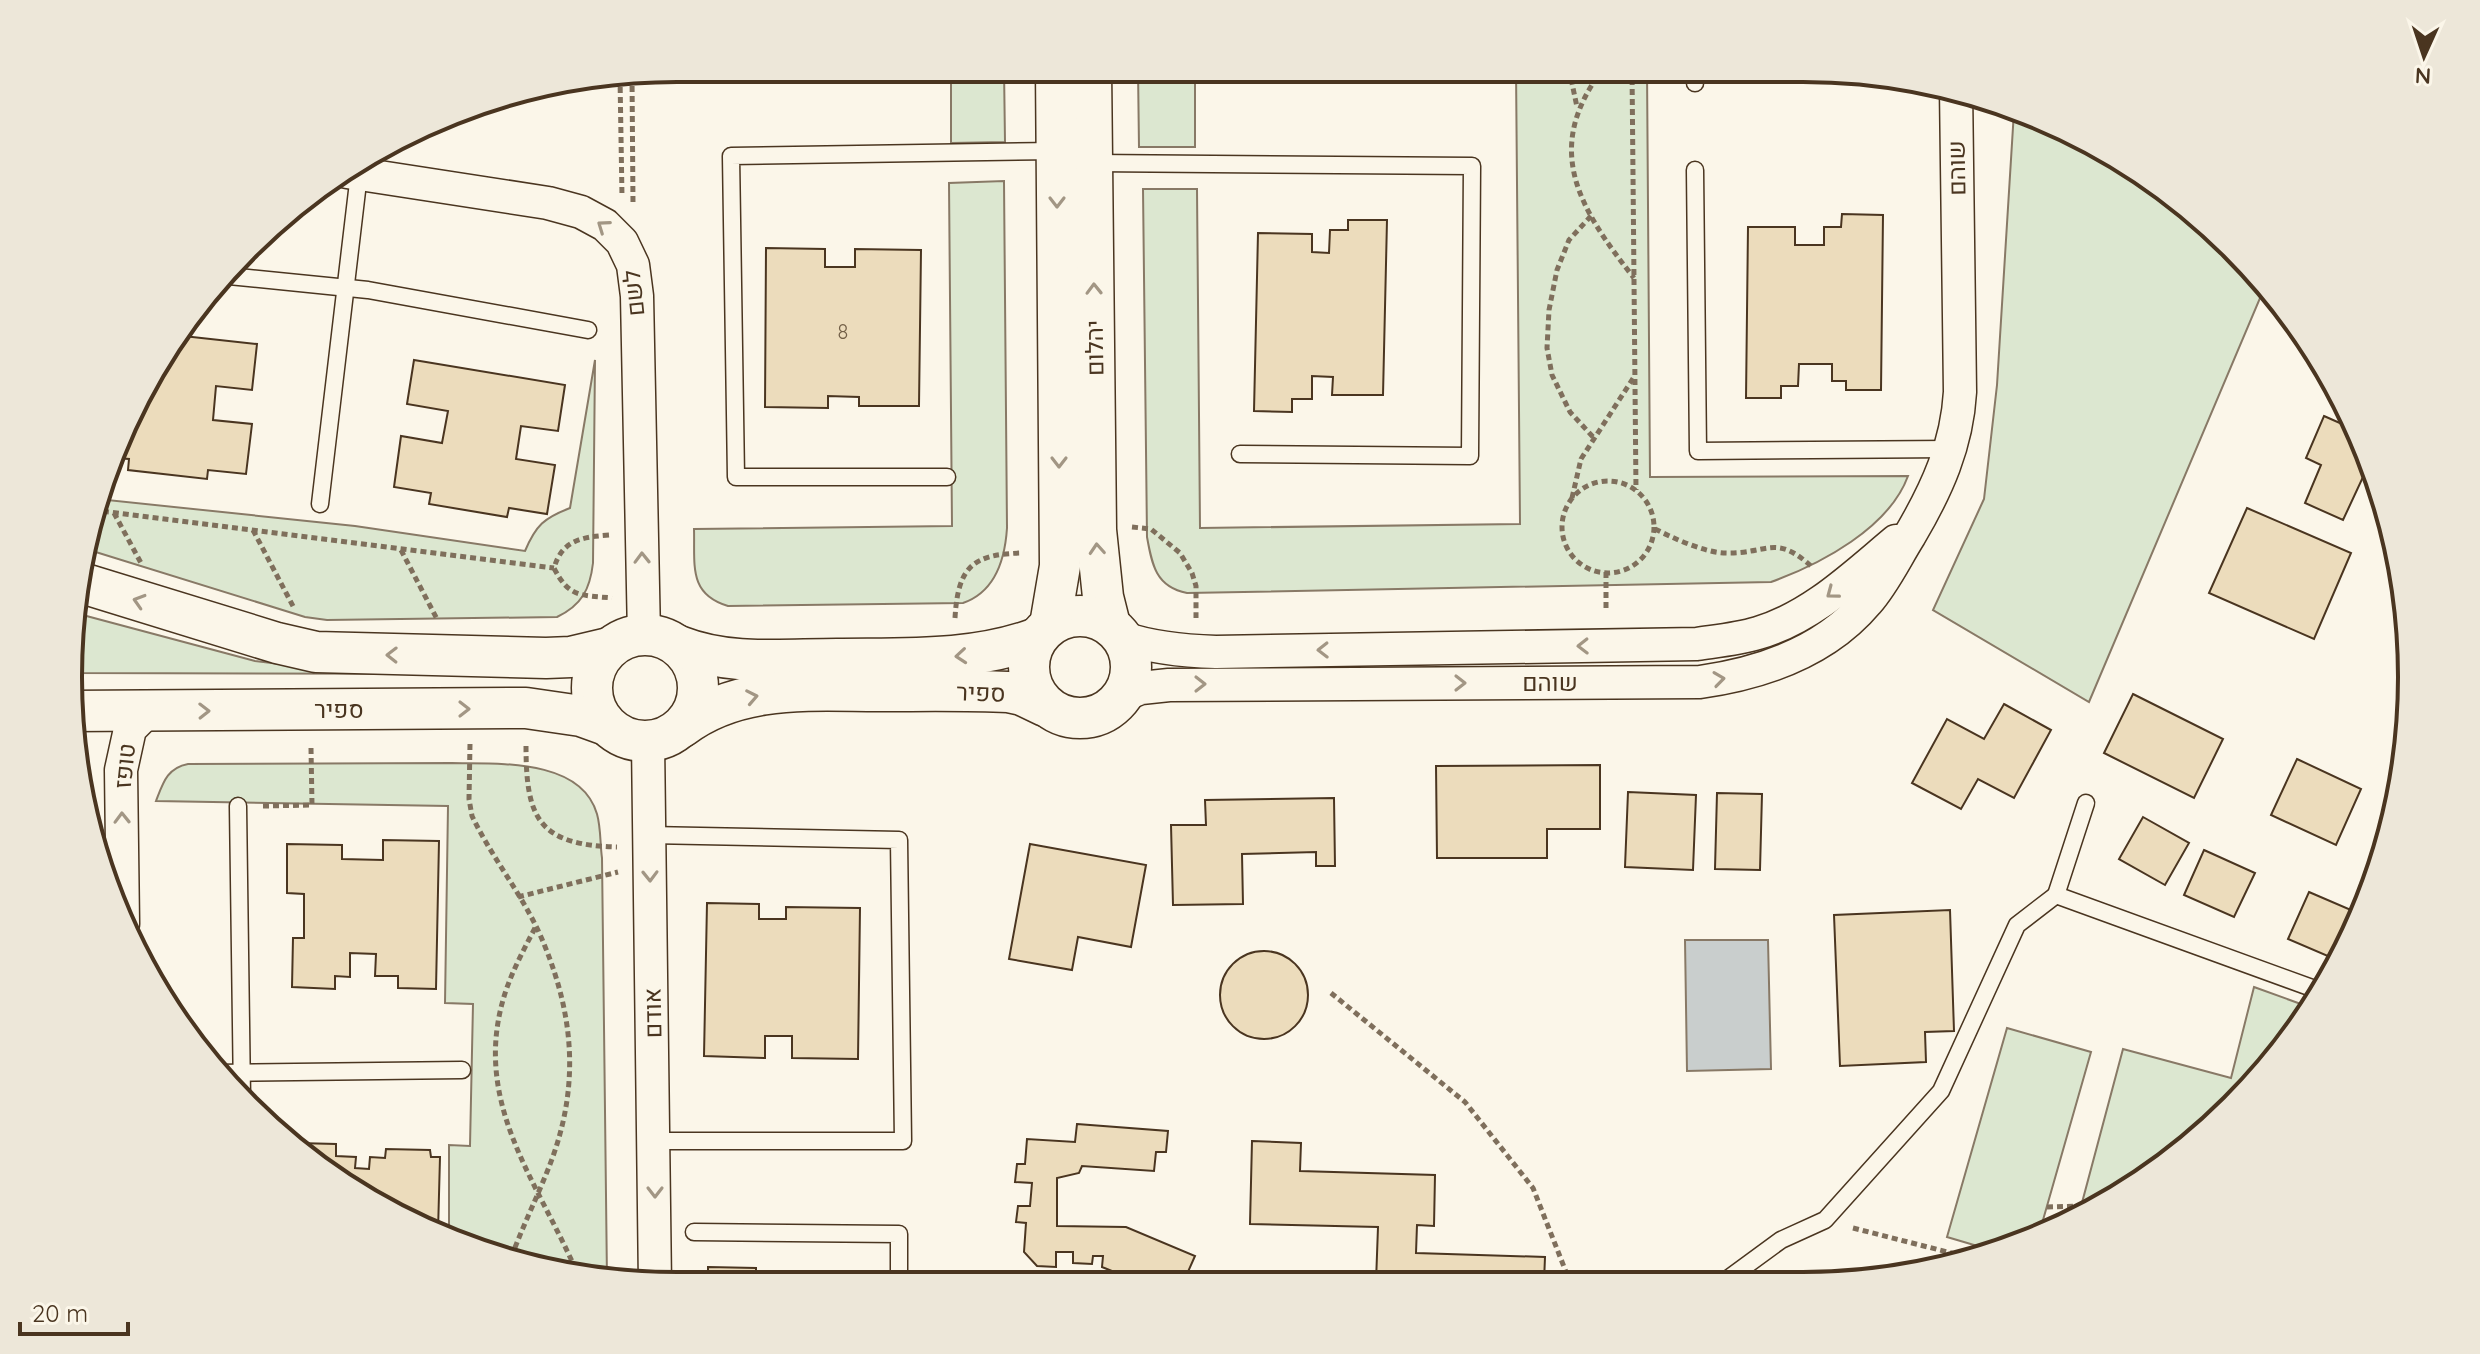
<svg xmlns="http://www.w3.org/2000/svg" width="2480" height="1354" viewBox="0 0 2480 1354" font-family="Quicksand,Heebo,sans-serif">
	<rect width="100%" height="100%" fill="#fbf6e9"/>
	<g fill="#dce7d0" stroke="#887966" stroke-width="2">
		<polygon points="951,68 1004,68 1005,142 951,143"/>
		<polygon points="1138,69 1195,69 1195,147 1139,147"/>
		<path d="M1516,69h131l3,408 258,-1c-19,52 -87,88 -137,106l-584,11c-31,-6 -35,-28 -40,-56l-4,-348h54l3,339 320,-4z"/>
		<polygon points="2014,111 2107,149 2204,219 2266,284 2089,702 1933,610 1984,499 1997,385"/>
		<path d="M1004,181l3,347c-2,31 -12,64 -44,75l-235,3c-40,-12 -33,-41 -34,-77l258,-3 -3,-343z"/>
		<path d="M595,360l-2,203c-3,26 -11,42 -36,54l-230,3 -22,-3 -219,-68 3,-29 9,-21 257,27 170,25c11,-26 19,-33 45,-43z"/>
		<polygon points="79,614 255,661 280,664 554,674 74,673"/>
		<path d="M452,763c45,1 129,-5 145,51 4,14 3,30 5,44l5,422 -88,-15 -70,-29v-91l21,1 3,-142 -28,-1 3,-197 -292,-5c7,-18 11,-33 32,-37z"/>
		<polygon points="2254,987 2312,1008 2261,1079 2141,1184 2079,1214 2123,1049 2231,1078"/>
		<polygon points="2007,1028 2091,1052 2039,1234 2001,1253 1947,1237"/>
	</g>
	<polygon fill="#c9cecd" stroke="#887966" stroke-width="2" points="1685,940 1768,940 1771,1069 1687,1071"/>
	<g fill="#ecdcbc" stroke="#4a3520" stroke-width="2">
		<polygon points="1842,214 1883,215 1881,390 1846,390 1846,381 1832,381 1832,364 1799,364 1798,386 1781,386 1781,398 1746,398 1748,227 1795,227 1795,245 1824,245 1824,227 1841,227"/>
		<polygon points="1348,220 1387,220 1383,395 1332,395 1333,377 1312,376 1312,399 1292,399 1292,412 1254,411 1258,233 1312,234 1312,252 1329,253 1330,230 1348,230"/>
		<polygon points="766,248 825,249 825,267 855,267 855,249 921,250 919,406 859,406 859,397 828,396 828,408 765,407"/>
		<polygon points="174,335 257,344 252,390 216,386 213,420 252,424 246,474 208,470 207,479 128,470 129,459 117,458"/>
		<polygon points="414,360 565,385 558,431 521,426 516,459 555,465 547,514 509,508 507,517 429,504 431,493 394,487 401,436 442,443 448,411 407,404"/>
		<polygon points="2324,416 2358,431 2370,462 2343,520 2305,503 2321,465 2306,458"/>
		<polygon points="2247,508 2351,553 2314,639 2209,593"/>
		<polygon points="2133,694 2223,739 2194,798 2104,753"/>
		<polygon points="2004,704 2051,730 2014,798 1978,779 1961,809 1912,783 1947,719 1984,739"/>
		<polygon points="2297,759 2361,789 2336,845 2271,815"/>
		<polygon points="1600,765 1600,829 1547,829 1547,858 1437,858 1436,766"/>
		<polygon points="1628,792 1696,795 1693,870 1625,867"/>
		<polygon points="1717,793 1762,794 1760,870 1715,869"/>
		<polygon points="1334,798 1335,866 1316,866 1316,852 1242,854 1243,904 1173,905 1171,825 1206,825 1205,800"/>
		<polygon points="2394,798 2397,799 2384,855 2373,851"/>
		<polygon points="2143,817 2189,843 2165,885 2119,859"/>
		<polygon points="383,840 439,841 436,989 398,988 398,976 375,976 376,954 350,953 350,977 335,976 335,989 292,987 293,938 304,938 304,894 287,893 287,844 342,845 342,859 383,860"/>
		<polygon points="1030,844 1146,865 1131,947 1078,937 1072,970 1009,959"/>
		<polygon points="2204,850 2255,873 2234,917 2184,895"/>
		<polygon points="2309,892 2351,910 2330,957 2288,939"/>
		<polygon points="707,903 759,904 759,919 786,919 786,907 860,908 858,1059 792,1058 792,1036 765,1036 765,1058 704,1056"/>
		<polygon points="1950,910 1954,1031 1925,1032 1926,1062 1840,1066 1834,915"/>
		<circle cx="1264" cy="995" r="44"/>
		<polygon points="1077,1124 1168,1131 1166,1152 1156,1152 1154,1171 1082,1166 1079,1173 1057,1178 1057,1226 1126,1227 1195,1256 1183,1283 1133,1283 1127,1281 1129,1272 1127,1277 1102,1267 1103,1256 1093,1256 1092,1264 1073,1263 1073,1252 1056,1252 1056,1267 1037,1266 1024,1252 1026,1223 1016,1222 1018,1206 1030,1206 1032,1183 1015,1182 1017,1164 1025,1164 1027,1139 1075,1142"/>
		<polygon points="1252,1141 1301,1143 1300,1171 1435,1175 1434,1226 1417,1225 1416,1253 1545,1257 1544,1282 1376,1282 1378,1227 1250,1224"/>
		<polygon points="297,1143 336,1144 336,1156 356,1157 355,1168 369,1169 370,1157 385,1158 386,1149 430,1150 431,1157 440,1157 438,1232 373,1205"/>
		<polygon points="708,1267 756,1268 756,1283 781,1284 781,1271 848,1272 848,1284 708,1284"/>
		<polygon points="1881,1267 1905,1276 1876,1281"/>
	</g>
	<g fill="none" stroke-linecap="round" stroke-linejoin="round">
		<g stroke="#4a3520" stroke-width="19">
			<g id="service">
				<polyline points="1695,83 1695,69"/>
				<polyline points="1093,163 1472,166 1470,456 1240,454"/>
				<polyline points="1695,170 1698,451 1951,449"/>
				<polyline points="229,276 368,290 588,330"/>
				<polyline points="947,477 736,477 731,156 1056,151"/>
				<polyline points="320,504 359,174"/>
				<polyline points="238,806 242,1097"/>
				<polyline points="649,835 899,840 903,1141 655,1141"/>
				<polyline points="2056,895 2086,803"/>
				<polyline points="216,1073 462,1070"/>
				<polyline points="694,1232 899,1234 899,1284"/>
				<polyline points="1725,1281 1781,1240 1825,1220 1941,1091 2017,925 2056,895 2323,992"/>
			</g>
		</g>
		<g stroke="#4a3520" stroke-width="35">
			<g id="minor">
				<polyline points="347,172 548,203 581,212 605,225 622,242 633,265 637,296 644,636"/>
				<path d="M1123,638c30,10 60,13 93,14l481,-8c20,-3 41,-5 61,-11 54,-16 96,-57 138,-92"/>
				<path d="M1123,695l18,-7 28,-3 531,-3c63,-9 125,-30 167,-80 17,-19 29,-45 43,-67 27,-46 47,-90 50,-143l-4,-304"/>
				<polyline points="648,742 655,1285"/>
				<polyline points="123,924 121,770 130,729 148,711"/>
			</g>
		</g>
		<g stroke="#4a3520" stroke-width="43">
			<g id="tertiary">
				<polyline points="1091,68 1096,530 1103,597 1110,625"/>
				<polyline points="82,583 277,643 316,652 546,658 571,657 609,648"/>
				<circle cx="1080" cy="667" r="51"/>
				<polyline points="1050,625 1060,566 1056,68"/>
				<circle cx="645" cy="688" r="53"/>
				<path d="M679,646c51,20 105,13 158,13 67,-1 135,3 200,-21"/>
				<polyline points="70,711 526,708 581,716 606,725"/>
				<path d="M682,727c57,-43 128,-36 196,-36 43,0 87,-1 130,1l14,3 23,11"/>
			</g>
		</g>
		<g stroke="#7f6f5c" stroke-width="5" stroke-dasharray="6 4" stroke-linecap="butt">
			<polyline points="1569,69 1577,107"/>
			<path d="M1603,69c-61,80 -24,139 31,209"/>
			<polyline points="1632,69 1636,490"/>
			<polyline points="632,76 633,204"/>
			<polyline points="620,77 622,197"/>
			<polyline points="1591,216 1569,240 1557,270 1549,310 1547,348 1552,375 1570,412 1594,438"/>
			<circle cx="1608" cy="527" r="46"/>
			<polyline points="1572,498 1581,459 1634,377"/>
			<polyline points="93,510 554,568"/>
			<polyline points="114,513 141,563"/>
			<polyline points="1132,527 1151,529 1180,553 1192,573 1196,586 1196,618"/>
			<path d="M1655,529c18,9 50,24 71,24 42,1 49,-20 86,14"/>
			<polyline points="253,530 294,608"/>
			<path d="M609,535c-27,2 -47,5 -55,33 15,30 27,27 58,30"/>
			<polyline points="401,550 437,619"/>
			<polyline points="1606,572 1606,611"/>
			<path d="M955,618c3,-52 18,-64 68,-65"/>
			<polyline points="79,675 79,621"/>
			<path d="M470,744l-1,55 3,17c21,44 54,83 72,128 30,73 35,141 8,215 -13,35 -30,68 -42,102"/>
			<path d="M526,746c0,73 13,99 91,101"/>
			<polyline points="263,806 312,805 311,748"/>
			<polyline points="518,897 618,872"/>
			<path d="M535,928c-12,23 -25,47 -32,72 -30,106 36,183 75,275"/>
			<polyline points="1331,993 1465,1102 1533,1188 1570,1282"/>
			<polyline points="2047,1207 2081,1206"/>
			<polyline points="1853,1228 1975,1259"/>
		</g>
		<use href="#service" stroke="#fbf6e9" stroke-width="16"/>
		<use href="#minor" stroke="#fbf6e9" stroke-width="32"/>
		<use href="#tertiary" stroke="#fbf6e9" stroke-width="40"/>
	</g>
	<defs><path id="oneway-chevron" d="M-2-3.5L2.5 0L-2 3.5" fill="none" stroke-width="1.6" stroke-linecap="round" stroke-linejoin="round" transform="scale(2)"/></defs>
	<g stroke="#a29684">
		<use href="#oneway-chevron" transform="translate(1057 202) rotate(90)"/>
		<use href="#oneway-chevron" transform="translate(603 226) rotate(-145)"/>
		<use href="#oneway-chevron" transform="translate(1094 289) rotate(-91)"/>
		<use href="#oneway-chevron" transform="translate(1059 462) rotate(90)"/>
		<use href="#oneway-chevron" transform="translate(1097 549) rotate(-94)"/>
		<use href="#oneway-chevron" transform="translate(642 558) rotate(-91)"/>
		<use href="#oneway-chevron" transform="translate(1832 593) rotate(143)"/>
		<use href="#oneway-chevron" transform="translate(139 601) rotate(-163)"/>
		<use href="#oneway-chevron" transform="translate(1583 646) rotate(179)"/>
		<use href="#oneway-chevron" transform="translate(1323 650) rotate(179)"/>
		<use href="#oneway-chevron" transform="translate(392 655) rotate(-179)"/>
		<use href="#oneway-chevron" transform="translate(961 656) rotate(175)"/>
		<use href="#oneway-chevron" transform="translate(1719 679) rotate(-8)"/>
		<use href="#oneway-chevron" transform="translate(1460 683)"/>
		<use href="#oneway-chevron" transform="translate(1200 684)"/>
		<use href="#oneway-chevron" transform="translate(752 697) rotate(-11)"/>
		<use href="#oneway-chevron" transform="translate(464 709)"/>
		<use href="#oneway-chevron" transform="translate(204 711) rotate(-1)"/>
		<use href="#oneway-chevron" transform="translate(122 818) rotate(-91)"/>
		<use href="#oneway-chevron" transform="translate(650 876) rotate(89)"/>
		<use href="#oneway-chevron" transform="translate(655 1192) rotate(90)"/>
	</g>
	<g text-anchor="middle" stroke-width="6" stroke-linejoin="round" paint-order="stroke">
		<g font-size="20" fill="#725f47">
			<text x="843" y="339">8</text>
		</g>
		<g font-size="24" fill="#4a3520" stroke="#fbf6e9">
			<text transform="translate(1957 168) rotate(-91)" y="8">שוהם</text>
			<text transform="translate(634 293) rotate(-96)" y="8">לשם</text>
			<text transform="translate(1095 348) rotate(-91)" y="8">יהלום</text>
			<text x="1550" y="691">שוהם</text>
			<text transform="translate(981 693) rotate(2)" y="8">ספיר</text>
			<text x="339" y="718">ספיר</text>
			<text transform="translate(125 766) rotate(-84)" y="8">טופז</text>
			<text transform="translate(653 1013) rotate(-91)" y="8">אודם</text>
		</g>
	</g>
	<path d="M0 0H2480V1354H0ZM677 82H1803A595 595 0 0 1 2398 677V677A595 595 0 0 1 1803 1272H677A595 595 0 0 1 82 677V677A595 595 0 0 1 677 82Z" fill="#ede7d9" fill-rule="evenodd"/>
	<path fill="none" stroke="#4a3520" stroke-width="4" d="M677 82H1803A595 595 0 0 1 2398 677V677A595 595 0 0 1 1803 1272H677A595 595 0 0 1 82 677V677A595 595 0 0 1 677 82Z"/>
	<g transform="translate(2424 56) rotate(183)" stroke="#fbf6e9" stroke-width="6" paint-order="stroke">
	<path d="M0-6L14 30L0 20L-14 30Z" fill="#4a3520"/>
	<text y="-12" font-size="22" font-weight="bold" text-anchor="middle" fill="#4a3520">N</text>
	</g>
	<path d="M20 1322v12h108v-12" fill="none" stroke="#4a3520" stroke-width="4"/>
	<text x="32" y="1322" font-size="24" fill="#4a3520" stroke="#fbf6e9" stroke-width="6" paint-order="stroke">20 m</text>
</svg>
